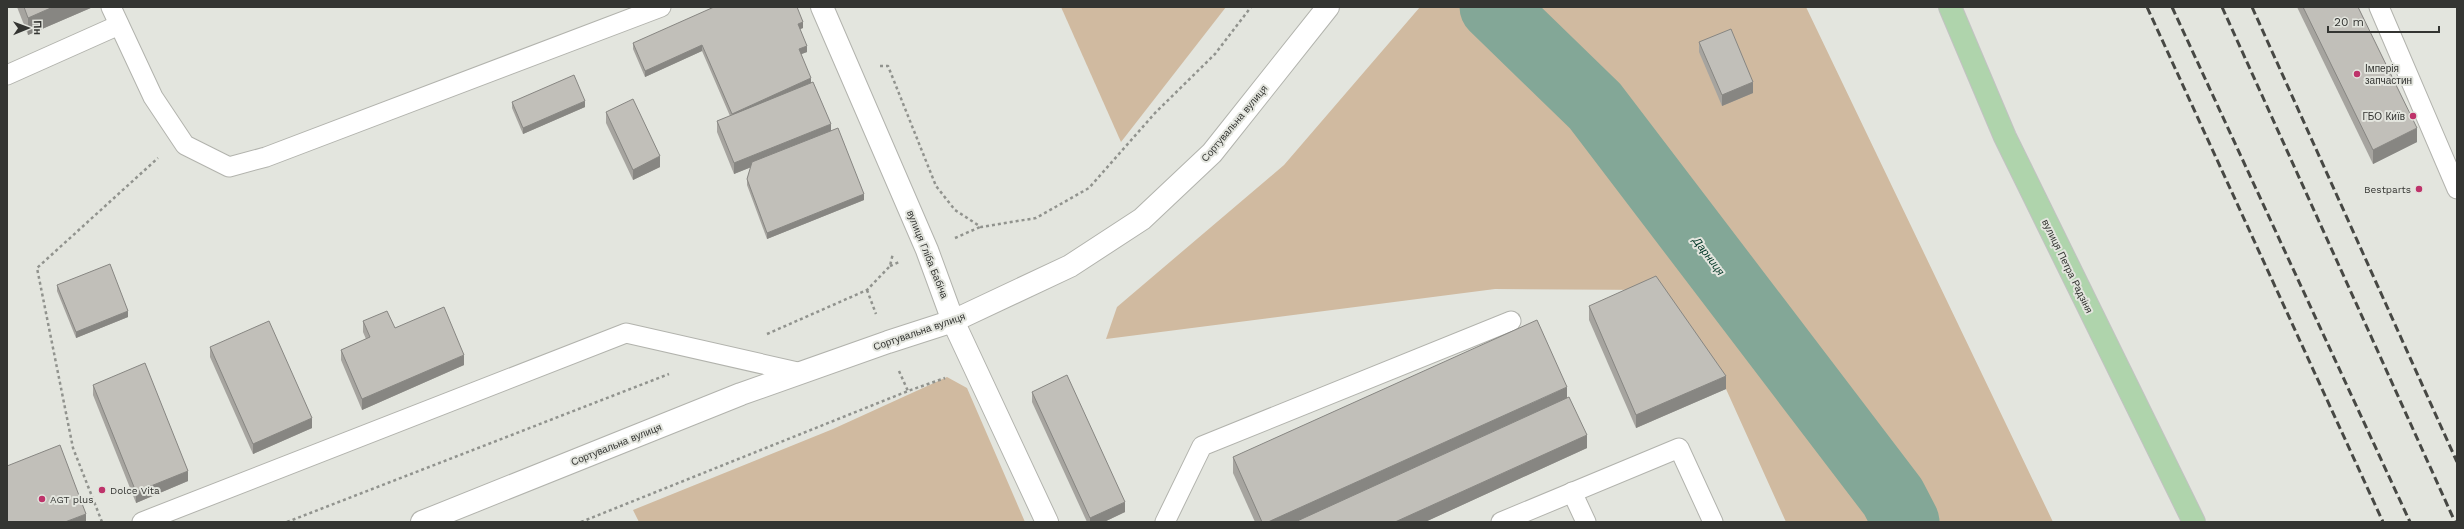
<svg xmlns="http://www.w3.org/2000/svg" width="2464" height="529" viewBox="0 0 2464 529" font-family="'Work Sans',sans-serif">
	<rect width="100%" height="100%" fill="#e3e5de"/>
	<g fill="#d0baa0">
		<polygon points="1061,7 1226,7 1121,142"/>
		<polygon points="1420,7 1806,7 2053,522 1786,522 1726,389 1656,290 1495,289 1106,339 1117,307 1284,165"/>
		<polygon points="947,377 967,388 1025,522 639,522 633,510 833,429"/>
	</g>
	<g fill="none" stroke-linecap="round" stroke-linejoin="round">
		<polyline stroke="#83a797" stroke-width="67" points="1493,7 1595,106 1893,497 1906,522"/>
		<g stroke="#b2b3ad" stroke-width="21">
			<g id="service">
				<polyline points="111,7 153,97 185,145 229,167 266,157 661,7"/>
				<polyline points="2379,7 2457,189"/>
				<polyline points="7,75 119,25"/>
				<polyline points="1572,492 1586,522"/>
				<polyline points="142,522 626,333 802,373"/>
				<polyline points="1165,522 1202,446 1511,321"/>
				<polyline points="1501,522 1679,448 1713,522"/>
			</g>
		</g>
		<g stroke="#b2b3ad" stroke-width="24">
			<polyline id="minor" points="822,7 927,250 953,321 1047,522"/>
		</g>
		<g stroke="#b2b3ad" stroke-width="24">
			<polyline id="tertiary" points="422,522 741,394 888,342 953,321 1070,266 1142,219 1212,153 1328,7"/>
		</g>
		<g stroke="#c2c2c2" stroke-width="24">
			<polyline id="primary" points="1950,7 2005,137 2194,522"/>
		</g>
		<g stroke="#91938e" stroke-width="2.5" stroke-dasharray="3 3" stroke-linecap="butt">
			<polyline points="880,66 888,66 936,186 955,210 981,227 1036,218 1089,188 1155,113 1215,54 1251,7"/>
			<polyline points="955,238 980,227"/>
			<polyline points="890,266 899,262"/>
			<polyline points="867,290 876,314"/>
			<polyline points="767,334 867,290 890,266 893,253"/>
			<polyline points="899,371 908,391"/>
			<polyline points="102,522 73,448 37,268 158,158"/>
			<polyline points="287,522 669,374"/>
			<polyline points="581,522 908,391 945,378"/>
		</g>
		<use href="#service" stroke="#fff" stroke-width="19"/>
		<use href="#minor" stroke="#fff" stroke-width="22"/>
		<use href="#tertiary" stroke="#fff" stroke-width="22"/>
		<use href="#primary" stroke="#afd4ac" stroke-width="22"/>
		<g stroke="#474844" stroke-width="3" stroke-dasharray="8 4" stroke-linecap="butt">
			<polyline points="2147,7 2383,522"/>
			<polyline points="2172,7 2410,522"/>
			<polyline points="2222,7 2455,522"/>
			<polyline points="2252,7 2457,462"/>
		</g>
	</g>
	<g fill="#a6a49f">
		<polygon points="17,7 93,7 28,35"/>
		<polygon points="2297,7 2358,7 2417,142 2373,164"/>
		<polygon points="803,28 800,29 807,52 801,54 811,83 831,131 864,200 767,239 747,185 747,179 751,167 734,174 717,132 717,121 730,116 702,51 645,77 633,49 633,43"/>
		<polygon points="1699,42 1753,93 1722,106 1699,52"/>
		<polygon points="512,102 585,107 523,134 512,108"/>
		<polygon points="606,112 660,167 633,180 606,123"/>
		<polygon points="57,285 128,317 76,338 57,291"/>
		<polygon points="1589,306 1726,389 1636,428 1589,320"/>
		<polygon points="363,321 395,328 464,365 362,410 341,360 341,350 366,339 363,332"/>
		<polygon points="210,347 312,428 253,454 210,357"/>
		<polygon points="93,385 188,481 136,503 93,395"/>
		<polygon points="1032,392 1125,512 1104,522 1087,522 1032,402"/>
		<polygon points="1567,398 1587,448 1425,522 1255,522 1233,473 1233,457"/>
	</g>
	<g fill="#878682">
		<polygon points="53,7 93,7 28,35 28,18"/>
		<polygon points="803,22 803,28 798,30 798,24"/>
		<polygon points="702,45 702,51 645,77 645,71"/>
		<polygon points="807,46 807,52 799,55 799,49"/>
		<polygon points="811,78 811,84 732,120 732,114"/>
		<polygon points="1753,82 1753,93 1722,106 1722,95"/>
		<polygon points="585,101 585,107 523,134 523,128"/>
		<polygon points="831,124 831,135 734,174 734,163"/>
		<polygon points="2417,128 2417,142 2373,164 2373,150"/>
		<polygon points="660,156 660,167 633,180 633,170"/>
		<polygon points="864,194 864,200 767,239 767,233"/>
		<polygon points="128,311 128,317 76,338 76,332"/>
		<polygon points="464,355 464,365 362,410 362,399"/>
		<polygon points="1726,376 1726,389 1636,428 1636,415"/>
		<polygon points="1567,387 1567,402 1303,522 1268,522"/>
		<polygon points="312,418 312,428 253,454 253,444"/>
		<polygon points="1587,435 1587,448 1425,522 1395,522"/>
		<polygon points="188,471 188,481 136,503 136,492"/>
		<polygon points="1125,502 1125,512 1104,522 1090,522 1090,518"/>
		<polygon points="86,514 86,522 65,522"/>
	</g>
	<g fill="#c1bfb9" stroke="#878682">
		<polygon points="24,7 53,7 28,18"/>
		<polygon points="714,7 797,7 803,22 798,24 807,46 799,49 811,78 732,114 702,45 645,71 633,43"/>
		<polygon points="2303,7 2358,7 2417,128 2373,150"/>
		<polygon points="1731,29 1753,82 1722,95 1699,42"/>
		<polygon points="574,75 585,101 523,128 512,102"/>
		<polygon points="813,82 831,124 734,163 717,121"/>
		<polygon points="633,99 660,156 633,170 606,112"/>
		<polygon points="838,128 864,194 767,233 747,179 752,162"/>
		<polygon points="110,264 128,311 76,332 57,285"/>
		<polygon points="1656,276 1726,376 1636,415 1589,306"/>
		<polygon points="444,307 464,355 362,399 341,350 370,337 363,321 387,311 395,328"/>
		<polygon points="1537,320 1567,387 1268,522 1262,522 1233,457"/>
		<polygon points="269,321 312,418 253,444 210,347"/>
		<polygon points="145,363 188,471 136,492 93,385"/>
		<polygon points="1067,375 1125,502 1090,518 1032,392"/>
		<polygon points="1569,397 1587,435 1395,522 1295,522"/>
		<polygon points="60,445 86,514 65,522 7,522 7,466"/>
	</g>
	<g fill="#be336a" stroke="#e3e5de" stroke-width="1.5">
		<circle cx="2357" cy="74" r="4"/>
		<circle cx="2413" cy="116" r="4"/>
		<circle cx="2419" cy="189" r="4"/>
		<circle cx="102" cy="490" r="4"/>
		<circle cx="42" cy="499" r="4"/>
	</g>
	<g text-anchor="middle" stroke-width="4" stroke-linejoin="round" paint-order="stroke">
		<g font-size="10" fill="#343532" stroke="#e3e5de" text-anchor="start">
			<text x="2365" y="72">Імперія<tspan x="2365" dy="12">запчастин</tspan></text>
			<text x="2405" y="120" text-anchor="end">ГБО Київ</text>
			<text x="2411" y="193" text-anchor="end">Bestparts</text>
			<text x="110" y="494">Dolce Vita</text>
			<text x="50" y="503">AGT plus</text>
		</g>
		<g font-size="10" fill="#343532" stroke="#e3e5de">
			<text transform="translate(1234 123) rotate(-50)" y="4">Сортувальна вулиця</text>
			<text transform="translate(928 254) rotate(68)" y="4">вулиця Гліба Бабіча</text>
			<text transform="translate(2068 266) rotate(64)" y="4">вулиця Петра Радзіня</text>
			<text transform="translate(919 331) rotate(-19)" y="4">Сортувальна вулиця</text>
			<text transform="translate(616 444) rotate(-22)" y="4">Сортувальна вулиця</text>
		</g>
		<g font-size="11" font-style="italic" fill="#013726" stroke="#e3e5de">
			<text transform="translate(1709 256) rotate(53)" y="4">Дарниця</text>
		</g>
	</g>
	<rect width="2464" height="529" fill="none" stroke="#343532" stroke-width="16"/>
	<g transform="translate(28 28) rotate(89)" stroke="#e3e5de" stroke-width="3" paint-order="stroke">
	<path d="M0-3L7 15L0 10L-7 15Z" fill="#343532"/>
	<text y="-6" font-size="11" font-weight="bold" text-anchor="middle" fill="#343532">Пн</text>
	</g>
	<path d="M2328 26v6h111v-6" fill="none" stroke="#343532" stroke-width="2"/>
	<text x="2334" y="26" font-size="12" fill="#343532" stroke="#e3e5de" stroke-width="3" paint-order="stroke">20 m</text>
</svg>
